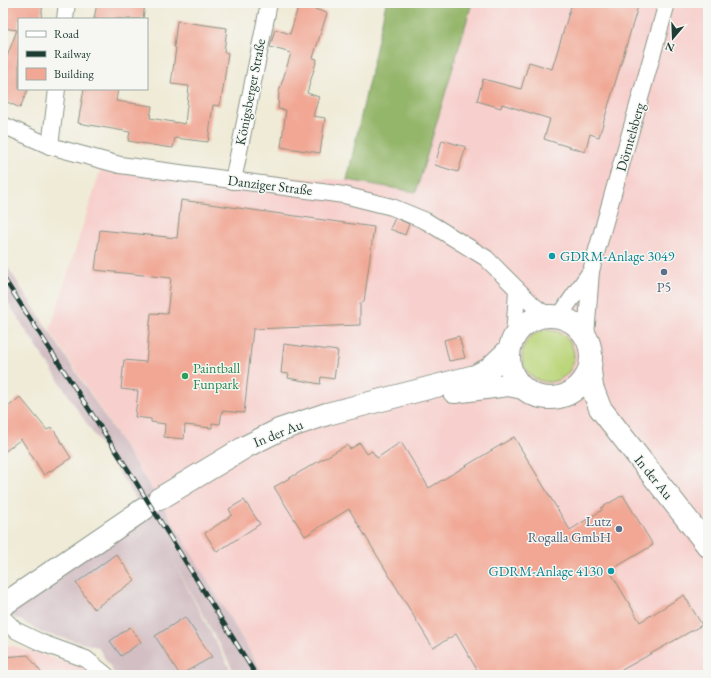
<svg xmlns="http://www.w3.org/2000/svg" width="711" height="678" viewBox="0 0 711 678" font-family="'EB Garamond',serif">
	<rect width="100%" height="100%" fill="#f6f6f2"/>
	<filter id="ink" filterUnits="userSpaceOnUse"><feTurbulence type="fractalNoise" baseFrequency=".025" numOctaves="2"/><feDisplacementMap in="SourceGraphic" scale="8" xChannelSelector="R" yChannelSelector="G"/><feConvolveMatrix kernelMatrix="1 2 1 2 8 2 1 2 1" color-interpolation-filters="sRGB"/></filter>
	<filter id="wash" filterUnits="userSpaceOnUse"><feTurbulence type="fractalNoise" baseFrequency=".012" numOctaves="4" result="noise"/><feDisplacementMap in="SourceGraphic" scale="16" xChannelSelector="R" yChannelSelector="G"/><feGaussianBlur stdDeviation="0.9" result="paint"/><feColorMatrix in="noise" values="0 0 0 0 0 0 0 0 0 0 0 0 0 0 0 0 0 1.4 0 .05"/><feComposite in="paint" operator="in"/></filter>
	<g filter="url(#wash)">
		<rect width="100%" height="100%" fill="#f0ebd7"/>
		<g fill="#f7d0cd">
			<polygon points="472,3 708,3 708,675 264,675 168,514 50,330 101,168 346,180 416,192"/>
			<polygon points="3,645 14,646 83,667 90,675 3,675"/>
		</g>
		<polygon fill="#d2bec3" points="3,260 168,514 264,675 236,675 170,555 233,675 115,675 98,647 42,633 18,619 3,613 143,510 3,295"/>
		<circle fill="#bbd57a" stroke="#6d8957" cx="548" cy="356" r="26"/>
		<polygon fill="#94b66a" stroke="#5a7a4f" points="386,3 472,3 416,192 347,180"/>
		<g id="blocks">
			<g fill="#f1a794">
				<polygon points="3,3 43,3 41,19 19,19 19,89 28,89 20,108 3,100 3,67 17,30 3,28"/>
				<polygon points="97,3 145,3 143,19 94,19"/>
				<polygon points="572,3 639,3 599,137 590,134 585,152 544,139 550,119 502,104 501,108 477,101 483,79 521,89 529,62 552,69"/>
				<polygon points="299,4 327,13 313,58 317,59 307,93 319,97 313,116 325,118 320,153 281,147 286,110 278,109 279,92 291,53 270,47 275,29 290,34"/>
				<polygon points="177,21 227,28 224,52 228,53 223,89 220,106 213,105 208,142 175,138 173,148 165,147 128,141 130,132 78,123 84,89 118,89 116,101 152,106 150,118 185,124 189,86 171,84 176,48 174,47"/>
				<polygon points="442,140 466,147 458,172 435,165"/>
				<polygon points="181,200 374,227 364,302 360,303 360,325 253,329 244,413 222,411 220,424 212,423 212,428 185,425 184,439 164,437 165,424 151,422 151,419 135,417 138,391 121,389 124,360 146,362 151,313 167,314 171,278 95,270 100,230 177,238"/>
				<polygon points="395,218 409,224 405,235 390,229"/>
				<polygon points="459,336 465,358 449,361 444,340"/>
				<polygon points="284,344 338,351 334,379 321,377 320,384 288,378 289,374 281,373"/>
				<polygon points="20,397 47,430 52,427 71,458 44,475 21,439 3,453 3,411"/>
				<polygon points="514,437 570,530 602,510 601,508 623,495 653,545 611,570 613,572 611,573 640,622 684,595 702,625 613,675 480,675 456,634 433,648 349,509 305,536 274,487 347,445 350,449 360,443 367,454 372,451 377,458 401,442 429,488"/>
				<polygon points="244,500 260,524 217,552 205,533 232,515 229,509"/>
				<polygon points="116,554 135,580 94,609 76,583"/>
				<polygon points="185,617 212,657 180,675 155,636"/>
				<polygon points="130,627 141,642 121,656 110,641"/>
				<polygon points="28,655 43,675 3,675 3,657"/>
			</g>
		</g>
	</g>
	<g filter="url(#ink)">
		<use href="#blocks" fill-opacity="0" stroke="#889486" stroke-width="1"/>
		<g fill="none" stroke-linecap="round" stroke-linejoin="round">
			<g stroke="#889486" stroke-width="18">
				<g id="street">
					<polyline points="65,19 67,3"/>
					<polyline points="3,125 50,146 120,165 344,195 392,207 426,221 486,258 534,306 548,316"/>
					<polyline points="50,146 57,89"/>
					<polyline points="233,181 269,3"/>
					<polyline points="557,316 563,311 591,271"/>
					<polyline points="586,336 591,271 667,3"/>
					<polyline points="514,338 517,290"/>
					<polyline points="3,618 15,630 42,643 86,659 106,675"/>
				</g>
			</g>
			<g stroke="#889486" stroke-width="24">
				<g id="secondary">
					<circle cx="550" cy="357" r="41"/>
					<polyline points="590,370 592,387 600,408 708,546"/>
					<polyline points="454,392 508,385 523,388"/>
					<polyline points="159,499 247,446 279,430 327,414 475,376 489,369 509,350"/>
					<polyline points="3,605 144,509"/>
				</g>
			</g>
			<use href="#street" stroke="#fff" stroke-width="16"/>
			<use href="#secondary" stroke="#fff" stroke-width="22"/>
			<g stroke="#1f3d34" stroke-width="4.5">
				<polyline id="rail" points="3,277 129,471 256,675"/>
			</g>
			<use href="#rail" stroke="#f6f6f2" stroke-width="3" stroke-dasharray="9" stroke-linecap="butt"/>
		</g>
	</g>
	<g fill="#0f9aa8" stroke="#f6f6f2" stroke-width="1.5">
		<circle cx="552" cy="256" r="4"/>
		<circle cx="611" cy="571" r="4"/>
	</g>
	<g fill="#5c6f8a" stroke="#f6f6f2" stroke-width="1.5">
		<circle cx="664" cy="272" r="4"/>
		<circle cx="619" cy="529" r="4"/>
	</g>
	<circle fill="#2e9e5b" stroke="#f6f6f2" stroke-width="1.5" cx="185" cy="376" r="4"/>
	<g text-anchor="middle" stroke-width="3" stroke-linejoin="round" paint-order="stroke">
		<g font-size="14" fill="#1f3d34" stroke="#f6f6f2">
			<text transform="translate(250 92) rotate(-79)" y="5">Königsberger Straße</text>
			<text transform="translate(630 137) rotate(-74)" y="5">Dörntelsberg</text>
			<text transform="translate(270 185) rotate(7)" y="5">Danziger Straße</text>
			<text transform="translate(278 433) rotate(-22)" y="5">In der Au</text>
			<text transform="translate(654 477) rotate(51)" y="5">In der Au</text>
		</g>
		<g font-size="14" fill="#0d838f" stroke="#f6f6f2" text-anchor="start">
			<text x="560" y="261">GDRM-Anlage 3049</text>
			<text x="603" y="576" text-anchor="end">GDRM-Anlage 4130</text>
		</g>
		<g font-size="14" fill="#4e5e75" stroke="#f6f6f2">
			<text x="664" y="292">P5</text>
			<text x="611" y="526" text-anchor="end">Lutz<tspan x="611" dy="16">Rogalla GmbH</tspan></text>
		</g>
		<g font-size="14" fill="#27864d" stroke="#f6f6f2" text-anchor="start">
			<text x="193" y="373">Paintball<tspan x="193" dy="16">Funpark</tspan></text>
		</g>
	</g>
	<rect width="711" height="678" fill="none" stroke="#f6f6f2" stroke-width="16"/>
	<rect x="18" y="18" width="130" height="72" fill="#f6f6f2" stroke="#a0aca6"/>
	<rect x="26" y="31" width="20" height="6" fill="#ffffff" stroke="#a0aca6"/>
	<text x="54" y="38" font-size="12" fill="#1f3d34">Road</text>
	<rect x="26" y="51" width="20" height="6" fill="#1f3d34" stroke="#a0aca6"/>
	<text x="54" y="58" font-size="12" fill="#1f3d34">Railway</text>
	<rect x="26" y="68" width="20" height="12" fill="#f1a794" stroke="#a0aca6"/>
	<text x="54" y="78" font-size="12" fill="#1f3d34">Building</text>
	<g transform="translate(673 38) rotate(199)" stroke="#f6f6f2" stroke-width="3" paint-order="stroke">
	<path d="M0-3L7 15L0 10L-7 15Z" fill="#1f3d34"/>
	<text y="-6" font-size="11" font-weight="bold" text-anchor="middle" fill="#1f3d34">N</text>
	</g>
</svg>
